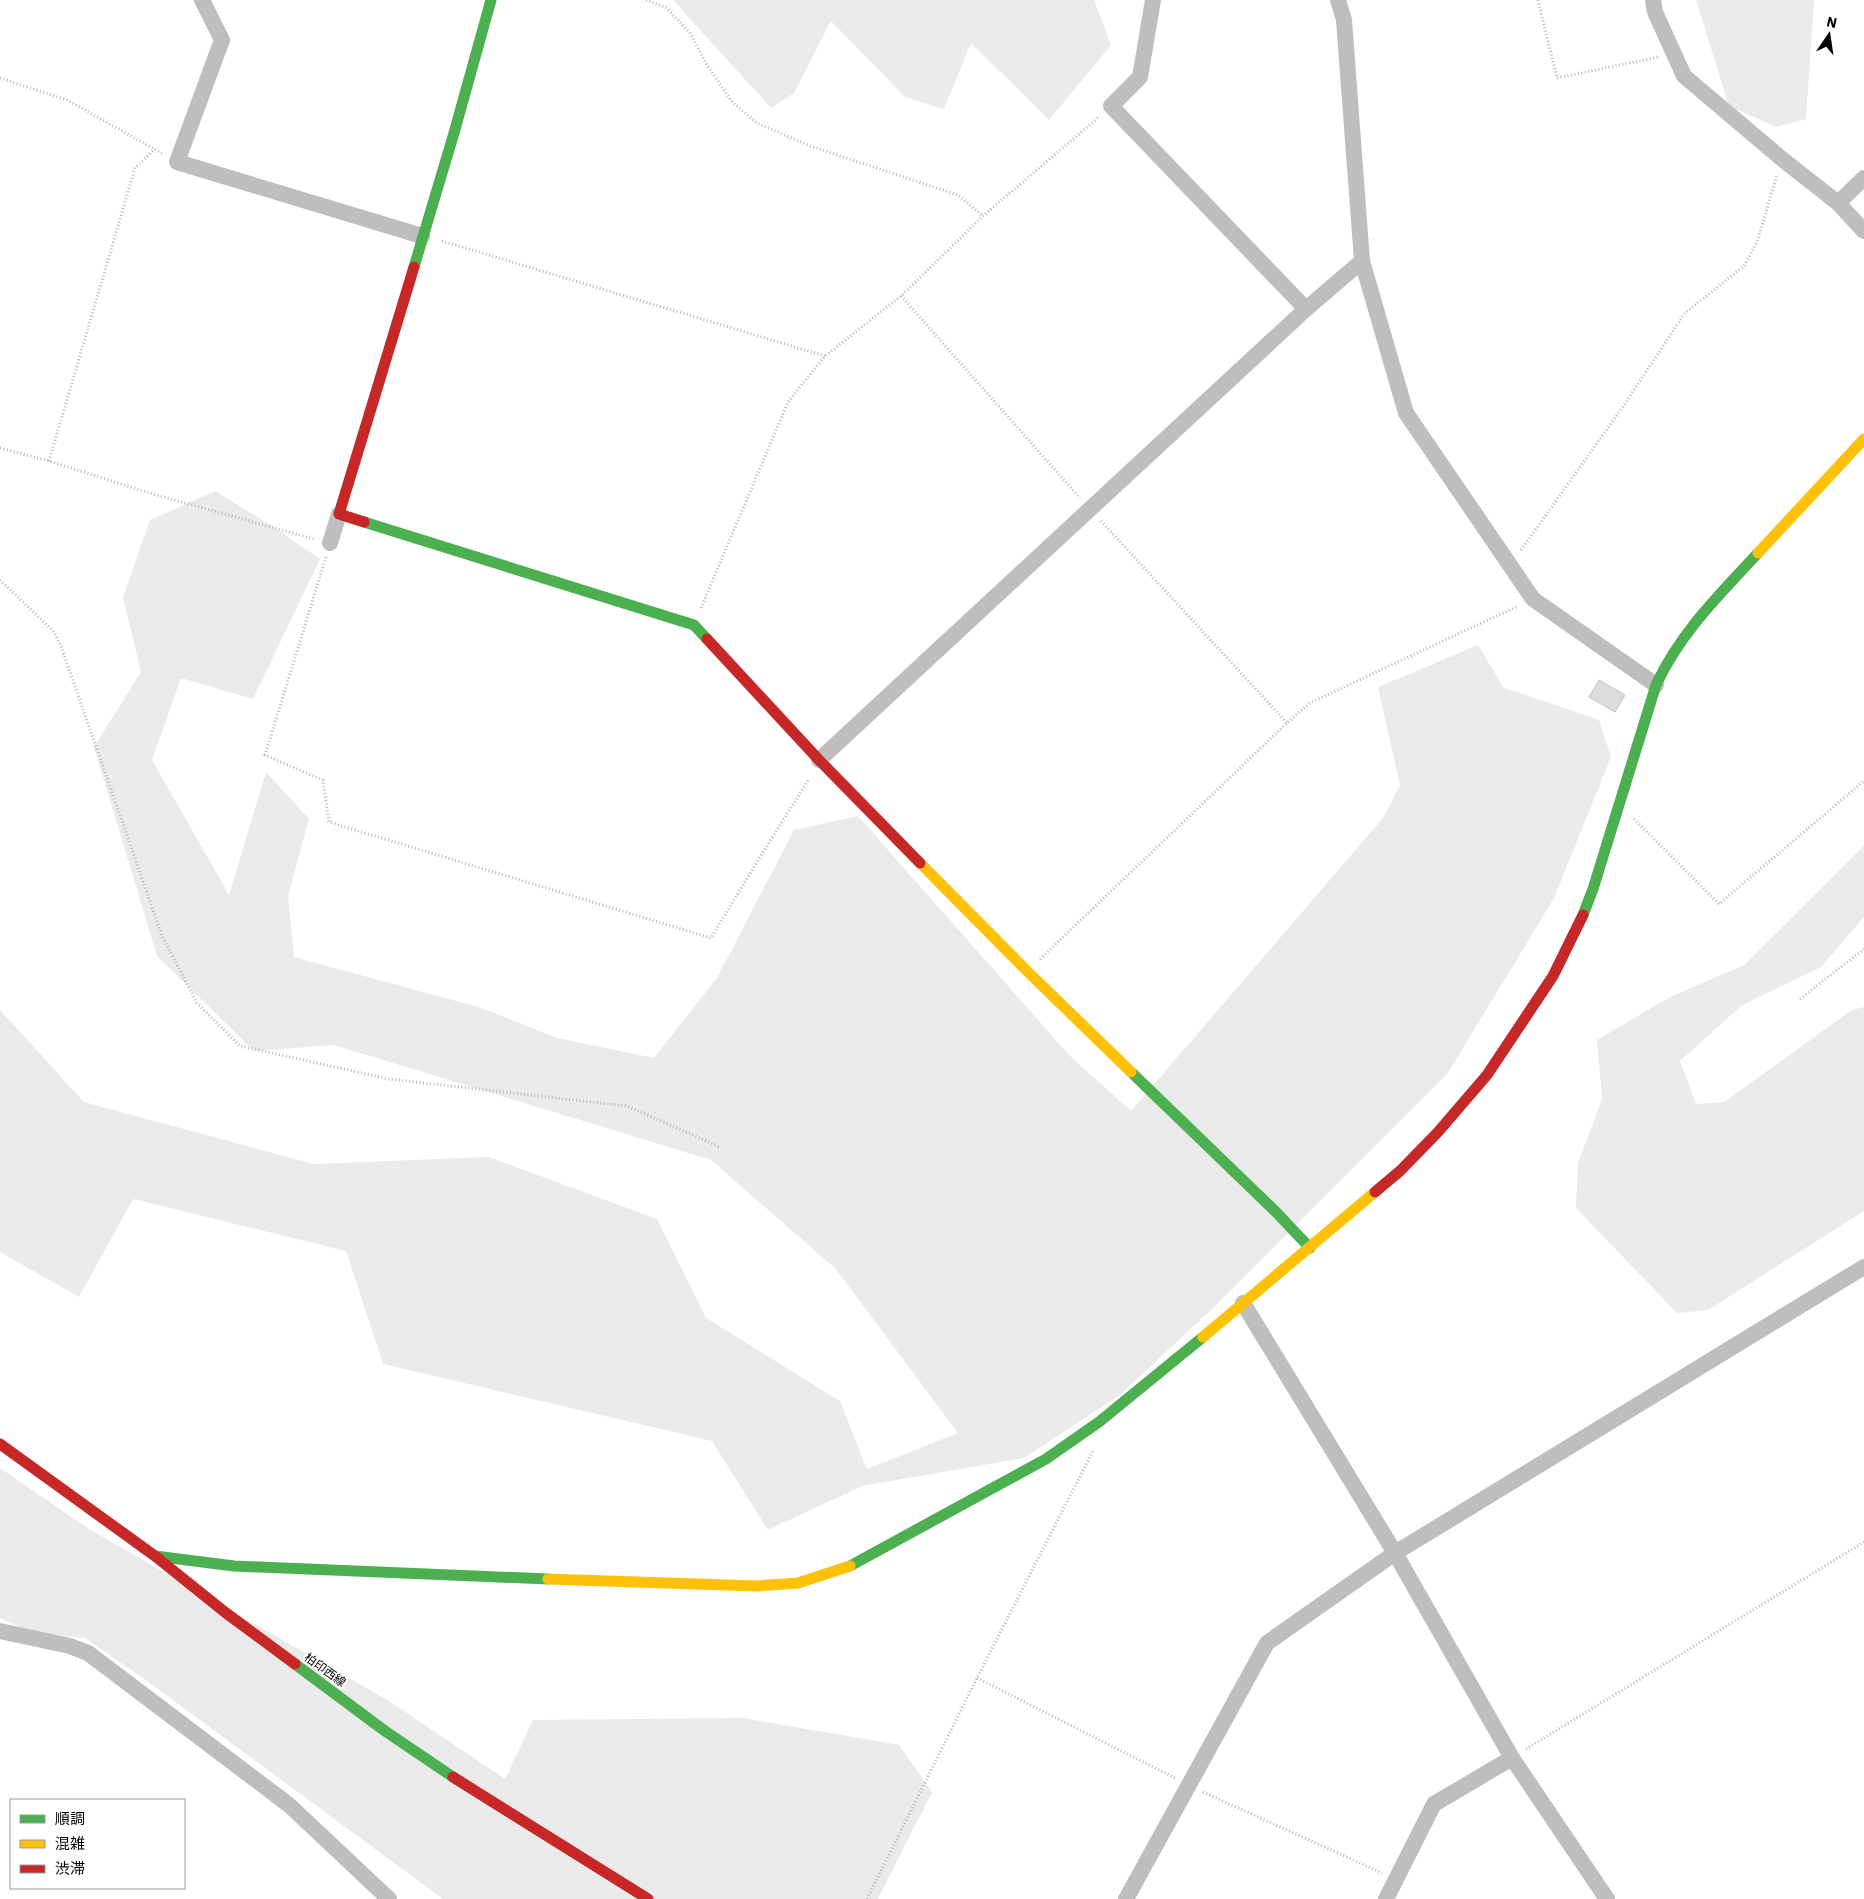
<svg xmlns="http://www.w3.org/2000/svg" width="1864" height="1899" viewBox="0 0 1864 1899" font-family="'IBM Plex Sans','Noto Sans JP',sans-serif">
	<rect width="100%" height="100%" fill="#fff"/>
	<g fill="#eaeaea">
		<polygon points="673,0 1094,0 1111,45 1049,120 971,43 944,109 905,97 831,21 794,93 771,108"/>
		<polygon points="1696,0 1814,0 1806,119 1776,127 1729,106"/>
		<polygon points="215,491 269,524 320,559 253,699 181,678 152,760 229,895 266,772 309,819 288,896 294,957 482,1008 557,1038 654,1058 717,978 794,830 858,816 1069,1055 1131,1111 1383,818 1400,785 1378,687 1478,645 1503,687 1599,720 1611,757 1554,898 1448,1073 1216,1305 1120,1395 1024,1458 862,1486 768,1530 712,1441 383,1364 346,1251 133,1199 79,1297 0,1252 0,1010 84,1102 313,1164 489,1157 657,1219 706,1318 840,1401 867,1469 958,1433 836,1269 711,1160 334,1045 254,1051 157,956 94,747 141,672 123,597 150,520"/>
		<polygon points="1864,846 1864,917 1821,967 1742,1005 1680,1061 1696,1104 1724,1102 1852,1010 1864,1007 1864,1211 1708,1310 1677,1313 1576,1208 1578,1163 1602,1099 1597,1040 1670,997 1744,965"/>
		<polygon points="0,1468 89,1529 389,1701 505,1779 533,1720 743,1718 899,1745 932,1792 878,1899 443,1899 147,1681 85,1638 33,1633 0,1618"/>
	</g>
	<polygon fill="#dcdcdc" stroke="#c5c5c5" points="1599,680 1625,695 1615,712 1589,697"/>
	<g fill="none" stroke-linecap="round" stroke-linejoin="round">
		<g stroke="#b8b8b8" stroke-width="3" stroke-dasharray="1 2.5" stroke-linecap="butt">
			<polyline points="646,0 667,8 690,33 707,65 733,103 757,123 810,146 958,195 983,216"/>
			<polyline points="1538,0 1557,78 1658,57"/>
			<polyline points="0,78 67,100 163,154"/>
			<polyline points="442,241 825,356"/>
			<polyline points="901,296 1080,498"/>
			<polyline points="0,448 49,461 146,492 314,539"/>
			<polyline points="49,461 135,168 155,149"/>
			<polyline points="1101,521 1287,723"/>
			<polyline points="1521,550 1620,411 1685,313 1744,266 1757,242 1777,175"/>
			<polyline points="326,557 265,755 323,780 329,822 711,938 760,857 809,779"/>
			<polyline points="0,580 54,632 61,646 162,936 197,1003 240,1046 389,1079 627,1106 720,1147"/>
			<polyline points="701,608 788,402 825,356 901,296 983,216 1099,117"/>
			<polyline points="1634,819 1719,904 1864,781"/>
			<polyline points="1040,959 1287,723 1310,703 1518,606"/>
			<polyline points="1800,999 1864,949"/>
			<polyline points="977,1678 1175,1778"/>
			<polyline points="1526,1749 1864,1542"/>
			<polyline points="1203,1792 1382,1873"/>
			<polyline points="867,1899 977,1678 1093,1451"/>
		</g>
		<g stroke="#bebebe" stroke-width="16">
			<polyline points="202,0 222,40 177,162 422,236"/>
			<polyline points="1153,0 1140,77 1111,106 1306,309"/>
			<polyline points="1338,0 1344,20 1362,261 1406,413 1533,599 1656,685"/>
			<polyline points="1653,0 1655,12 1684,76 1782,159 1838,203 1864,231"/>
			<polyline points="1838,203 1864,178"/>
			<polyline points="330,543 339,514"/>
			<polyline points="819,760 1306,309 1362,261"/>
			<polyline points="1243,1303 1395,1553 1512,1758 1607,1899"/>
			<polyline points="0,1631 70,1646 88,1653 289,1805 389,1899"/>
			<polyline points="1126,1899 1267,1643 1395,1553 1864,1267"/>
			<polyline points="1386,1899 1434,1804 1512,1758"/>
		</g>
		<g stroke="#4caf50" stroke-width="11">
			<polyline points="414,267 454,133 491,0"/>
			<polyline points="364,522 694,625 707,639"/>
			<path d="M1583,915l10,-26 63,-204c24,-52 63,-90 102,-132"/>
			<polyline points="1131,1072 1275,1211 1310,1248"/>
			<polyline points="155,1556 234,1566 548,1579"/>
			<polyline points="850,1566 1046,1459 1099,1422 1203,1337"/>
			<polyline points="295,1664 385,1731 453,1777"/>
		</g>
		<g stroke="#ffc107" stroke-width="11">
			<polyline points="1758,553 1864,439"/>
			<polyline points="920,863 1027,971 1131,1072"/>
			<polyline points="1203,1337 1375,1192"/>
			<polyline points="548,1579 756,1586 798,1583 850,1566"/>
		</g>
		<g stroke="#c62828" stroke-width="11">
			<polyline points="364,522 339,514 414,267"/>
			<polyline points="707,639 819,760 920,863"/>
			<polyline points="1375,1192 1400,1171 1438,1132 1487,1075 1553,976 1583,915"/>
			<polyline points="0,1444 155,1556 226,1613 295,1664"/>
			<polyline points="453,1777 648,1899"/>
		</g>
	</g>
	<g text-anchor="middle" stroke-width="4" stroke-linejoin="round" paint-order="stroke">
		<g font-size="12" fill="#000" stroke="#fff">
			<text transform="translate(325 1670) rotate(36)" y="4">柏印西線</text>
		</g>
	</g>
	<rect x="10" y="1799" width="175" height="90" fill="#ffffff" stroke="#999999"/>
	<rect x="20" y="1815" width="25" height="8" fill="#4caf50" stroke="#999999"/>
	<text x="55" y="1824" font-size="15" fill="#000000">順調</text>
	<rect x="20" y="1840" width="25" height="8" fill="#ffc107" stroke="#999999"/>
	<text x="55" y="1849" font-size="15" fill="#000000">混雑</text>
	<rect x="20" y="1865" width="25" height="8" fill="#c62828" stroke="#999999"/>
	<text x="55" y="1874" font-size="15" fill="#000000">渋滞</text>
	<g transform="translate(1829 35) rotate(13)" stroke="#ffffff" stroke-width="4" paint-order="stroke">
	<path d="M0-4L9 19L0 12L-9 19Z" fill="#000000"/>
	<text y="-8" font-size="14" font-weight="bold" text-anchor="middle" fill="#000000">N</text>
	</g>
</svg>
